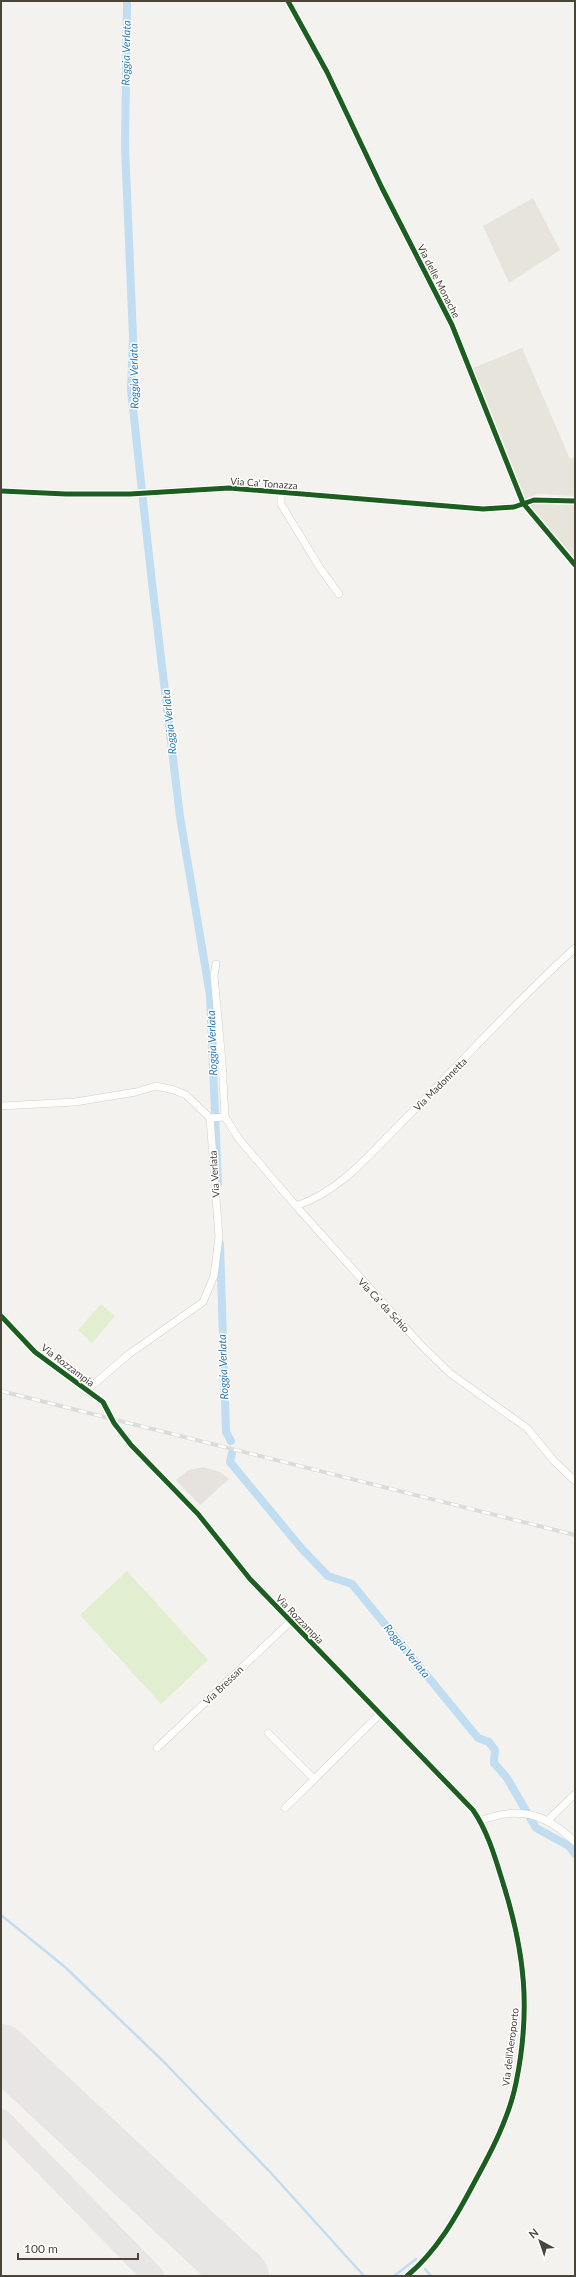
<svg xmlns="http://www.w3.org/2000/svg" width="576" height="2277" viewBox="0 0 576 2277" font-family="Lato,sans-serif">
	<rect width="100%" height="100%" fill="#f4f2ee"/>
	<g fill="#e7e4dc">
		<polygon points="533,198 560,250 509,283 483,226"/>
		<polygon points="449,327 468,370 522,348 570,459 575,457 575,496 537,494 524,503"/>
		<polygon points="538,501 575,503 575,563 528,508"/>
	</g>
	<g fill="#e1eecf">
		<polygon points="101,1304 115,1316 92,1343 78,1330"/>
		<polygon points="127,1571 208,1660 161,1704 80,1615"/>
	</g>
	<polygon fill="#e6e3df" points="203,1467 220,1472 229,1479 200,1505 176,1480 189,1470"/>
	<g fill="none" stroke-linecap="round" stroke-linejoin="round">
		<g stroke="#c0ddf1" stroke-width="2.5">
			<polyline points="1,1915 65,1967 163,2061 271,2173 364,2276"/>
			<polyline points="425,2269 431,2276"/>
			<polyline points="394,2276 416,2259"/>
		</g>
		<g stroke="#c0ddf1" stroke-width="8">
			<polyline points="127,1 125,147 133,337 131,390 151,574 180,817 210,995 218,1184"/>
			<polyline points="220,1244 226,1432 231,1441"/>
			<polyline points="232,1453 230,1462 302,1549 328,1576 352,1584 478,1738 489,1742 495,1750 494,1763 507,1778 536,1828 569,1846 575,1854"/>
		</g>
		<g stroke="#e8e6e4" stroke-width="22">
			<polyline points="1,2120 153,2276"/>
			<polyline points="214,2276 225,2260"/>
		</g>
		<polyline stroke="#e8e6e4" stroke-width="54" points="1,2051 242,2276"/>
		<polyline stroke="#d2cfca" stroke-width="7" stroke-dasharray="7 3.5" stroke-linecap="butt" points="107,1410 114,1423"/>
		<g stroke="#d2d0cb" stroke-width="8">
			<g id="street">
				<polyline points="288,1 327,72 382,188 452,325 523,503 575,565"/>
				<polyline points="1,491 66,494 130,494 229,488 483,509 514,507 534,500 575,501"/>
				<polyline points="281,493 281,504 320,568 339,594"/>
				<polyline points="216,964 214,976 222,1062 225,1117"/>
				<polyline points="1,1106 75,1102 136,1092 156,1086 174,1090 186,1095 210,1118 219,1237 214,1276 203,1302 129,1354 86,1391"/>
				<polyline points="210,1118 225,1117 239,1139 296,1206 421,1345 451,1374 527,1428 554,1461 575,1481"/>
				<path d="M296,1206c45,-15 75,-53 108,-86 57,-57 111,-118 171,-172"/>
				<polyline points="1,1316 35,1352 103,1402 107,1410"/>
				<path d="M114,1423l17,22 67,69 52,65 223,231c15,22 22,47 30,73 22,70 28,127 13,200 -7,35 -25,69 -42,100 -18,34 -37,68 -67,93"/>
				<polyline points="268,1733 314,1779"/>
				<polyline points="157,1748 290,1622"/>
				<polyline points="285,1808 379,1715"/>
				<polyline points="548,1820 575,1794"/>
				<path d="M480,1821c39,-16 66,-7 95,21"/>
			</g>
		</g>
		<use href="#street" stroke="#fdfdfc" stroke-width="7"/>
		<g stroke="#dbdbda" stroke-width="4">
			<polyline id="rail" points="1,1391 575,1535"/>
		</g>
		<use href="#rail" stroke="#fff" stroke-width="2.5" stroke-dasharray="8" stroke-linecap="butt"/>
		<g stroke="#fff" stroke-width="8">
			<g id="cycleway">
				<polyline points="288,1 327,72 382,188 452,325 523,503 575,565"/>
				<polyline points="1,491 66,494 130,494 229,488 483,509 514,507 534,500 575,501"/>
				<path d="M1,1316l34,36 68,50 11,21 17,22 67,69 52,65 223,231c15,22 22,47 30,73 22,70 28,127 13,200 -7,35 -25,69 -42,100 -18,34 -37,68 -67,93"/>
			</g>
		</g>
		<use href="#cycleway" stroke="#1b5e20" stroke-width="5"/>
	</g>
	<g text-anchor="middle" stroke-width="3" stroke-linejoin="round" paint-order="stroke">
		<g font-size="10" fill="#4b4439" stroke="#fff">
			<text transform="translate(439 281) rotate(63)" y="4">Via delle Monache</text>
			<text transform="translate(264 483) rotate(4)" y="4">Via Ca' Tonazza</text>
			<text transform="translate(440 1084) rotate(-45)" y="4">Via Madonnetta</text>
			<text transform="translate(214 1174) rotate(-94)" y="4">Via Verlata</text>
			<text transform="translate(384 1305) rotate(47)" y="4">Via Ca' da Schio</text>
			<text transform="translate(68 1365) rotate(37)" y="4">Via Rozzampia</text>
			<text transform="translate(300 1619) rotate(46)" y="4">Via Rozzampia</text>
			<text transform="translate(223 1685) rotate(-44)" y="4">Via Bressan</text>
			<text transform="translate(510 2047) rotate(-83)" y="4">Via dell'Aeroporto</text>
		</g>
		<g font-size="11" font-style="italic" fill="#2e7ab2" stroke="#fff">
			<text transform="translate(126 53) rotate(-89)" y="4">Roggia Verlata</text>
			<text transform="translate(134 376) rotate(-91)" y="4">Roggia Verlata</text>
			<text transform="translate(169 722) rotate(-96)" y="4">Roggia Verlata</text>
			<text transform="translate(212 1043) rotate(-92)" y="4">Roggia Verlata</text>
			<text transform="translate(223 1367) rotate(-92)" y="4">Roggia Verlata</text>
			<text transform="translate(407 1651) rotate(51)" y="4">Roggia Verlata</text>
		</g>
	</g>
	<rect width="576" height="2277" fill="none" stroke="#4b4439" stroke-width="4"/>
	<g transform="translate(540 2241) rotate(320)" stroke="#ffffff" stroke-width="3" paint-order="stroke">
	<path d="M0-3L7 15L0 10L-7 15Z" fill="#4b4439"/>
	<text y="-6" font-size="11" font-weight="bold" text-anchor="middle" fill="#4b4439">N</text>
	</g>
	<path d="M18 2253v6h120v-6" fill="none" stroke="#4b4439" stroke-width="2"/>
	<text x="24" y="2253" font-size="12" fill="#4b4439" stroke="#ffffff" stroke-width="3" paint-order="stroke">100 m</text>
</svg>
